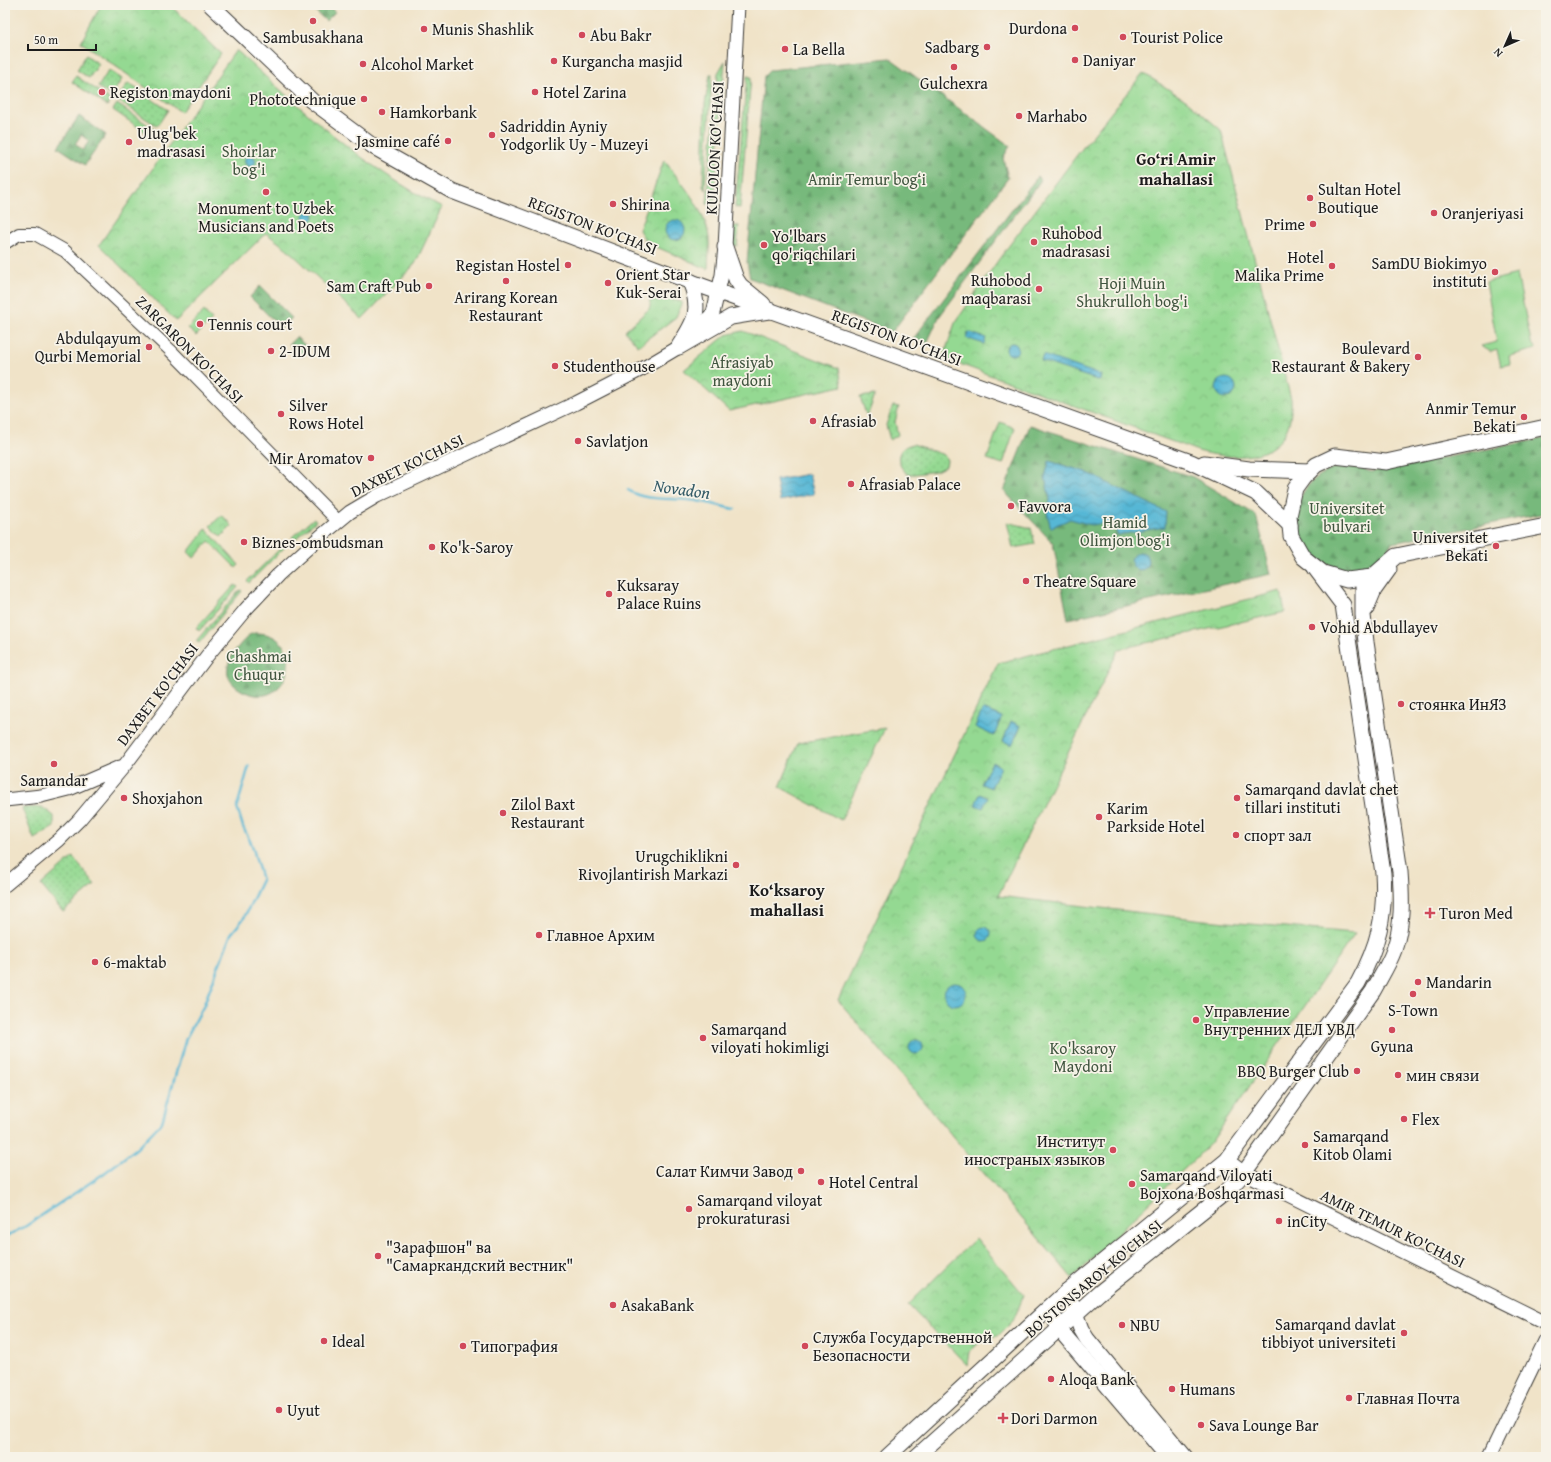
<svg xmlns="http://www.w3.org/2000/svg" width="1551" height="1462" viewBox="0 0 1551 1462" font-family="'Gentium Book Plus',serif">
	<defs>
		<pattern id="grass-dots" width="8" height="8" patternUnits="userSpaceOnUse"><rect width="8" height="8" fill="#94d992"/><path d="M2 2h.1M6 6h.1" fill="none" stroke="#7fba7d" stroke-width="1.8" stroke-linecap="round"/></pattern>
		<pattern id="forest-firs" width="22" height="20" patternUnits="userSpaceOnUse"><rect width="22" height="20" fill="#77b97c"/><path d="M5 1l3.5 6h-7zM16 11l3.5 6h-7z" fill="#669e6b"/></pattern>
		<pattern id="park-crowns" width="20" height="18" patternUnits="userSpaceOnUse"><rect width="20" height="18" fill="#94d992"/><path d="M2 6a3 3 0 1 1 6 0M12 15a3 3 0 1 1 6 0" fill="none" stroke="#7fba7d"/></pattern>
		<pattern id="water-waves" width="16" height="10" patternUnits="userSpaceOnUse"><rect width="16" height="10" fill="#56b7d5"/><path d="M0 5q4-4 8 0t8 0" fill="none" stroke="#4694ac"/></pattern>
	</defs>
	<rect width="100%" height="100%" fill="#f7f3e8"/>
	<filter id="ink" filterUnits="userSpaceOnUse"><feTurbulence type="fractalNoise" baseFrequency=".025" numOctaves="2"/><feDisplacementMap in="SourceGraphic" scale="8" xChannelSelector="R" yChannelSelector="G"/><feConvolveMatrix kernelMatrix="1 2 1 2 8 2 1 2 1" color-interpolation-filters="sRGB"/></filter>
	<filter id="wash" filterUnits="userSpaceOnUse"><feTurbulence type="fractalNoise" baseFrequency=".012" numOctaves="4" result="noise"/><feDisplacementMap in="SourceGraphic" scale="16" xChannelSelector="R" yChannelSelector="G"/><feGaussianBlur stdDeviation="0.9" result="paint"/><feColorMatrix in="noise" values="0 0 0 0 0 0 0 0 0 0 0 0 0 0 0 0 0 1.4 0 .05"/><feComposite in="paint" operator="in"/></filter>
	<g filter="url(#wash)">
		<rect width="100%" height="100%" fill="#f0e3c8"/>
		<g fill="url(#grass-dots)" stroke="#587a57">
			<polygon points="86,55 99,64 89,78 77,70"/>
			<polygon points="725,61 714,205 707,204 718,73"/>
			<polygon points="109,70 122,79 111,96 98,87"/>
			<polygon points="710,74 712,74 705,190 703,185 705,104"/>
			<polygon points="76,76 111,100 107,106 72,82"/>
			<polygon points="747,76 751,77 740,208 735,207"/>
			<polygon points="128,83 168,110 157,126 117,100"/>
			<polygon points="117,104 157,131 153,137 113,110"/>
			<polygon points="734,226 739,226 737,246 732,245"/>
			<polygon points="875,395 867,417 860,397"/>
			<polygon points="893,406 899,407 895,422 898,435 890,440 886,425"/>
			<path d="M913,444l31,11 3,5 -1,6 -10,5 -27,4c-14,-10 -15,-27 4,-31z"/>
			<polygon points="314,518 316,521 294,540 292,537"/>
			<polygon points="1007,522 1031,528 1035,544 1013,548"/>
			<polygon points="285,544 286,546 249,583 247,581"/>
			<polygon points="235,585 238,587 199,631 196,628"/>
			<polygon points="240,590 242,591 199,643 196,641"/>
			<polygon points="42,807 54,816 54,827 34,839 22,808"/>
			<polygon points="73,857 95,885 63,912 41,885"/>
		</g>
		<g fill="url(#forest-firs)" stroke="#4a6a4c" fill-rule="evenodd">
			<polygon points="309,5 328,5 335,12 326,21"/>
			<polygon points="890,58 1010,146 1003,158 1008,178 892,332 750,278 747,262 764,76 770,70"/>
			<path d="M79,116l27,19 -21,30 -27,-18zM81,135l8,6 -6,9 -8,-6z"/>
			<polygon points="1038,176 1041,180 939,317 927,343 913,339"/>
			<polygon points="260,286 292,318 281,328 250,297"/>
			<polygon points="296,337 309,349 302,357 289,344"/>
			<polygon points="1030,425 1193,477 1256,515 1271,574 1068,619 1053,543 1004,491"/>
			<path d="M1546,438v75l-154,30c-10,15 -24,25 -43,26 -12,0 -24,-4 -34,-12 -47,-37 -1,-110 56,-85z"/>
			<path d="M255,633c54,-1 36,80 -10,59 -33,-15 -12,-43 6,-58z"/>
		</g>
		<g fill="url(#park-crowns)" stroke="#587a57">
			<polygon points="101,5 170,5 221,54 181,112 81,42"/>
			<path d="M236,50c65,58 127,118 206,157l-27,57 -53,55 -76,-71 -20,-15 -90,88 -77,-76z"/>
			<path d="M1143,73l44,28 34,29 70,269c4,60 -48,64 -93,52l-255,-93 12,-35 44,-64 78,-104z"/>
			<path d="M664,160c16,21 42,50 45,78 1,10 -1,21 -1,31l-61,-26 -8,-13z"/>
			<polygon points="657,295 682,302 676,317 638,346 625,331 649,309 651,304 649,301"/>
			<polygon points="743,331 839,368 842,386 729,411 684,370 726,335"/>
			<polygon points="1000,422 1015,428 1003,464 987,459"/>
			<polygon points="222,515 232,526 221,537 210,526"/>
			<polygon points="206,529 239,565 236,568 209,541 194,558 188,552"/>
			<polygon points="1281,591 1285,612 1119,649 998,896 1204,920 1355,933 1210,1144 1072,1278 838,1000 998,663"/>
			<polygon points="885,728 841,820 780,787 798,743"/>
			<polygon points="976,1238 1024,1295 1013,1321 998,1336 986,1337 969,1352 967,1365 908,1305"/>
		</g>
		<g fill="#94d992" stroke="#587a57">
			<polygon points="1517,274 1531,342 1536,349 1509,356 1510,364 1501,366 1497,350 1491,352 1481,346 1497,342 1486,282"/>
			<polygon points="204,311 212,320 196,336 188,328"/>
		</g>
		<g fill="url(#water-waves)" stroke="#396a78">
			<circle cx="250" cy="161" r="5.5"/>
			<circle cx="309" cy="216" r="5"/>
			<circle cx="675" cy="230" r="10"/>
			<polygon points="968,332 986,338 984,344 966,338"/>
			<circle cx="1012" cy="349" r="6"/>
			<polygon points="1043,355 1101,375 1100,381 1041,361"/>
			<circle cx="1226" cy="388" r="10"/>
			<polygon points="1049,461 1086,472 1166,512 1165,527 1118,535 1112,525 1106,523 1091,525 1070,519 1051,528 1047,514 1050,500 1045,477"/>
			<polygon points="809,474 814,494 780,501 776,480"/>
			<circle cx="1140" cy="561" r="9"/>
			<polygon points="983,709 1002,717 994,736 975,727"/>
			<polygon points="1011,721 1021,726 1012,745 1003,741"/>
			<polygon points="992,762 1001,767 991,788 981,784"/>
			<polygon points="980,794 988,798 983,808 975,805"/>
			<circle cx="984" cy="934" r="7"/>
			<circle cx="955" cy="994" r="11"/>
			<circle cx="916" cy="1047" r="7"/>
		</g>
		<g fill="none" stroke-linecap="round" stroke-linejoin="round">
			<g stroke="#56b7d5" stroke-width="2.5">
				<path d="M628,490c16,11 41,8 60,10 16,1 31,6 47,9"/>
				<polyline points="5,1237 26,1226 103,1174 137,1148 162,1122 186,1038 203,1007 231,934 244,918 262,880 252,845 243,827 237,807 249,766"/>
			</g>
		</g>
	</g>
	<g filter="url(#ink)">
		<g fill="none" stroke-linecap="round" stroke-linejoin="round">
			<g stroke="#3c3a36" stroke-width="14">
				<polyline id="tertiary" points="5,243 19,234 35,234 65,251 170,350 338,521"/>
			</g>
			<g stroke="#3c3a36" stroke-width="15">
				<g id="secondary">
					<polyline points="5,800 41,796 69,789 120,767"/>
					<polyline points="5,885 59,840 79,820 125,765 207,656 246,609 278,575 321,536 350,512 377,496 576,403 642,369 679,347 713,313 722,275 725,247 738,5"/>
					<polyline points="1227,1160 1244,1173 1546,1323"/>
					<polyline points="1489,1457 1546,1339"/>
				</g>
			</g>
			<g stroke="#3c3a36" stroke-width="17">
				<g id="primary">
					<polyline points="211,5 312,101 374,147 452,191 702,286 1191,462 1256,493 1290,525"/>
					<polyline points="725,247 736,279 740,285 763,304"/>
					<path d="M679,346c16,-25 23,-35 11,-65"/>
					<polyline points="679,347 731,317 769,311"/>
					<polyline points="1546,427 1386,462 1335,456 1316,465 1303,478 1295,489 1289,516 1291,536 1303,557 1323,573 1347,580 1372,577 1396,556 1546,526"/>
					<polyline points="1204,463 1249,469 1310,471"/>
					<polyline points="1366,609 1374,590 1389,569"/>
					<polyline points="1067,1291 1081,1329 1087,1339 1185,1457"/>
					<polyline points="1050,1307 1059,1329 1168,1457"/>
					<path d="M887,1457l180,-166 160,-131 131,-177c20,-37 28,-67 25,-110l-40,-268 -28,-37"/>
					<path d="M916,1457l183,-164 127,-101 18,-19 129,-182c7,-13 16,-27 21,-41 9,-25 8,-52 6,-78l-34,-230 -3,-27v-36"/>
				</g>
			</g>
			<use href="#tertiary" stroke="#fff" stroke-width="12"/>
			<use href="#secondary" stroke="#fff" stroke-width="13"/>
			<use href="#primary" stroke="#fff" stroke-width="15"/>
		</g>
	</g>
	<g fill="#d1495b" stroke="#f7f3e8" stroke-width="1.5">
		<circle cx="313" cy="21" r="4"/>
		<circle cx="1075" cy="28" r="4"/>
		<circle cx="424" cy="29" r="4"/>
		<circle cx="582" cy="35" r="4"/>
		<circle cx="1123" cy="37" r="4"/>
		<circle cx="987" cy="47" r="4"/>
		<circle cx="785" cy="49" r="4"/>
		<circle cx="1075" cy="60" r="4"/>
		<circle cx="554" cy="61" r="4"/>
		<circle cx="363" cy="64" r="4"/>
		<circle cx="954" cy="67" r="4"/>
		<circle cx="102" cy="92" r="4"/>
		<circle cx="535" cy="92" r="4"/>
		<circle cx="364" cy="99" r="4"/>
		<circle cx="382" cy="112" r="4"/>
		<circle cx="1019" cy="116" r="4"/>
		<circle cx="492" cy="135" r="4"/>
		<circle cx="448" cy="141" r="4"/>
		<circle cx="129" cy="142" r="4"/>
		<circle cx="266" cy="192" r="4"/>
		<circle cx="1310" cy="198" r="4"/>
		<circle cx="613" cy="204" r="4"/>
		<circle cx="1434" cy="213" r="4"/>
		<circle cx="1313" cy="224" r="4"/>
		<circle cx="1034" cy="242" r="4"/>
		<circle cx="764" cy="245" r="4"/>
		<circle cx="568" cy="265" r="4"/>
		<circle cx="1332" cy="266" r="4"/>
		<circle cx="1495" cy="272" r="4"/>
		<circle cx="506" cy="281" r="4"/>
		<circle cx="608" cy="283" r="4"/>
		<circle cx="429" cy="286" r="4"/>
		<circle cx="1039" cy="289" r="4"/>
		<circle cx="200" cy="324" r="4"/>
		<circle cx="149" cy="347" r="4"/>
		<circle cx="271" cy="351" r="4"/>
		<circle cx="1418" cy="357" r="4"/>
		<circle cx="555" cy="366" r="4"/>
		<circle cx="281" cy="414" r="4"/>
		<circle cx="1524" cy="417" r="4"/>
		<circle cx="813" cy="421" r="4"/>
		<circle cx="578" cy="441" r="4"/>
		<circle cx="371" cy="458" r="4"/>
		<circle cx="851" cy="484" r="4"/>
		<circle cx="1011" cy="506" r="4"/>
		<circle cx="244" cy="542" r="4"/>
		<circle cx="1496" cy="546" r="4"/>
		<circle cx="432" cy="547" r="4"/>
		<circle cx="1026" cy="581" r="4"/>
		<circle cx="609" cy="594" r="4"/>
		<circle cx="1312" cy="627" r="4"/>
		<circle cx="1401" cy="704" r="4"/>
		<circle cx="54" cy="764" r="4"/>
		<circle cx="124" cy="798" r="4"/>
		<circle cx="1237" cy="798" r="4"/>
		<circle cx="503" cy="813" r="4"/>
		<circle cx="1099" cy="817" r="4"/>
		<circle cx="1236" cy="835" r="4"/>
		<circle cx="736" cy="865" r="4"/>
		<path d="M1428 907h4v4h4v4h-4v4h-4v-4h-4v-4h4z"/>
		<circle cx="539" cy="935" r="4"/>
		<circle cx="95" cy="962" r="4"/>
		<circle cx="1418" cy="982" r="4"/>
		<circle cx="1413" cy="994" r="4"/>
		<circle cx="1196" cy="1020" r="4"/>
		<circle cx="1392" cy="1030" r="4"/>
		<circle cx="703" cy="1038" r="4"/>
		<circle cx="1357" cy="1071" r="4"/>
		<circle cx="1398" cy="1075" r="4"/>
		<circle cx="1404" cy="1119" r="4"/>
		<circle cx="1305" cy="1145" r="4"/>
		<circle cx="1113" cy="1150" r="4"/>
		<circle cx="801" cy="1171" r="4"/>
		<circle cx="821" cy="1182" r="4"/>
		<circle cx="1132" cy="1184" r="4"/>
		<circle cx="689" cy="1209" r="4"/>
		<circle cx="1279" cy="1221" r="4"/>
		<circle cx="378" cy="1256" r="4"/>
		<circle cx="613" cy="1305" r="4"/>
		<circle cx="1122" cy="1325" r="4"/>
		<circle cx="1404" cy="1333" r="4"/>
		<circle cx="324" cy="1341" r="4"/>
		<circle cx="463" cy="1346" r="4"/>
		<circle cx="805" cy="1346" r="4"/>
		<circle cx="1051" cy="1379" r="4"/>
		<circle cx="1172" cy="1389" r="4"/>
		<circle cx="1349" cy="1398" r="4"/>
		<circle cx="279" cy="1410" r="4"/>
		<path d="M1001 1412h4v4h4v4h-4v4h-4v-4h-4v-4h4z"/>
		<circle cx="1201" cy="1425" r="4"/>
	</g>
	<g text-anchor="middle" stroke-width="3.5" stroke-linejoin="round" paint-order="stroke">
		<g font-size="16" fill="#1c1c1c" stroke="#f7f3e8" text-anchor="start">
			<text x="1067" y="34" text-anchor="end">Durdona</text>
			<text x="432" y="35">Munis Shashlik</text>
			<text x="590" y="41">Abu Bakr</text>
			<text x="313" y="43" text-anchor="middle">Sambusakhana</text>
			<text x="1131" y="43">Tourist Police</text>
			<text x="979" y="53" text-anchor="end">Sadbarg</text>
			<text x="793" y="55">La Bella</text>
			<text x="1083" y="66">Daniyar</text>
			<text x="562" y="67">Kurgancha masjid</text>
			<text x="371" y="70">Alcohol Market</text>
			<text x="954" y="89" text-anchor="middle">Gulchexra</text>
			<text x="110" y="98">Registon maydoni</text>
			<text x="543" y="98">Hotel Zarina</text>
			<text x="356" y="105" text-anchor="end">Phototechnique</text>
			<text x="390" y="118">Hamkorbank</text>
			<text x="1027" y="122">Marhabo</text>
			<text x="500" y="132">Sadriddin Ayniy<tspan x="500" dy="18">Yodgorlik Uy - Muzeyi</tspan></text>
			<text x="137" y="139">Ulug'bek<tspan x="137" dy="18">mаdrаsasi</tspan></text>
			<text x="440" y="147" text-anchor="end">Jasmine café</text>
			<text x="1318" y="195">Sultan Hotel<tspan x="1318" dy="18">Boutique</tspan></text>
			<text x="621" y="210">Shirina</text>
			<text x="266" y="214" text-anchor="middle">Monument to Uzbek<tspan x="266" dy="18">Musicians and Poets</tspan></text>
			<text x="1442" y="219">Oranjeriyasi</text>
			<text x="1305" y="230" text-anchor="end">Prime</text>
			<text x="1042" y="239">Ruhobod<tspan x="1042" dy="18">madrasasi</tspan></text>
			<text x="772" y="242">Yo'lbars<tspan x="772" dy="18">qo'riqchilari</tspan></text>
			<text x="1324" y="263" text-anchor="end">Hotel<tspan x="1324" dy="18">Malika Prime</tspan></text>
			<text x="1487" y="269" text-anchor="end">SamDU Biokimyo<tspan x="1487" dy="18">instituti</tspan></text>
			<text x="560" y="271" text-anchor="end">Registan Hostel</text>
			<text x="616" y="280">Orient Star<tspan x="616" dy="18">Kuk-Serai</tspan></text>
			<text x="1031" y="286" text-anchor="end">Ruhobod<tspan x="1031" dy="18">maqbarasi</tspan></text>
			<text x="421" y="292" text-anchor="end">Sam Craft Pub</text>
			<text x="506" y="303" text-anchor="middle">Arirang Korean<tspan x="506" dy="18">Restaurant</tspan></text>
			<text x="208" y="330">Tennis court</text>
			<text x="141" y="344" text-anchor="end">Abdulqayum<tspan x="141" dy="18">Qurbi Memorial</tspan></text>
			<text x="1410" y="354" text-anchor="end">Boulevard<tspan x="1410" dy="18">Restaurant &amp; Bakery</tspan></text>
			<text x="279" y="357">2-IDUM</text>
			<text x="563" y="372">Studenthouse</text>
			<text x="289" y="411">Silver<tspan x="289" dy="18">Rows Hotel</tspan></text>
			<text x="1516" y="414" text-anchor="end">Anmir Temur<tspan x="1516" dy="18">Bekati</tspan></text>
			<text x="821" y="427">Afrasiab</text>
			<text x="586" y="447">Savlatjon</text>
			<text x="363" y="464" text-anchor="end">Mir Aromatov</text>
			<text x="859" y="490">Afrasiab Palace</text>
			<text x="1019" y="512">Favvora</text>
			<text x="1488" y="543" text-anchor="end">Universitet<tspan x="1488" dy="18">Bekati</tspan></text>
			<text x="252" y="548">Biznes-ombudsman</text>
			<text x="440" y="553">Ko'k-Saroy</text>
			<text x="1034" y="587">Theatre Square</text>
			<text x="617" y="591">Kuksaray<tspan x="617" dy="18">Palace Ruins</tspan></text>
			<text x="1320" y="633">Vohid Abdullayev</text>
			<text x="1409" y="710">стоянка ИнЯЗ</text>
			<text x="54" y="786" text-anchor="middle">Samandar</text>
			<text x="1245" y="795">Samarqand davlat chet<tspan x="1245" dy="18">tillari instituti</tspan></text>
			<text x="132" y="804">Shoxjahon</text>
			<text x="511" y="810">Zilol Baxt<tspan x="511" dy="18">Restaurant</tspan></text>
			<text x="1107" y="814">Karim<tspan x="1107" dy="18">Parkside Hotel</tspan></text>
			<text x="1244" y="841">спорт зал</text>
			<text x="728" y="862" text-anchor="end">Urugchiklikni<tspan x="728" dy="18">Rivojlantirish Markazi</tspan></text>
			<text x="1439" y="919">Turon Med</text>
			<text x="547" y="941">Главное Архим</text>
			<text x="103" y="968">6-maktab</text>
			<text x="1426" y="988">Mandarin</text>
			<text x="1413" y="1016" text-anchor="middle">S-Town</text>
			<text x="1204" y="1017">Управление<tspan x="1204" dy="18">Внутренних ДЕЛ УВД</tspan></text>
			<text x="711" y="1035">Samarqand<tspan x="711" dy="18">viloyati hokimligi</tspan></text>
			<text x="1392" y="1052" text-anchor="middle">Gyuna</text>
			<text x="1349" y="1077" text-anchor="end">BBQ Burger Club</text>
			<text x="1406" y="1081">мин связи</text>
			<text x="1412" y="1125">Flex</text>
			<text x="1313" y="1142">Samarqand<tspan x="1313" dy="18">Kitob Olami</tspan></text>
			<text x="1105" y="1147" text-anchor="end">Институт<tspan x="1105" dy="18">иностраных языков</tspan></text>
			<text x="793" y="1177" text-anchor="end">Салат Кимчи Завод</text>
			<text x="1140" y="1181">Samarqand Viloyati<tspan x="1140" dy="18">Bojxona Boshqarmasi</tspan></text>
			<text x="829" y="1188">Hotel Central</text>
			<text x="697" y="1206">Samarqand viloyat<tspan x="697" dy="18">prokuraturasi</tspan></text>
			<text x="1287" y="1227">inCity</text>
			<text x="386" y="1253">"Зарафшон" ва<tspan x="386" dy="18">"Самаркандский вестник"</tspan></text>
			<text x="621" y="1311">AsakaBank</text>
			<text x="1396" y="1330" text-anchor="end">Samarqand davlat<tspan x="1396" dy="18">tibbiyot universiteti</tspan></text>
			<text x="1130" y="1331">NBU</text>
			<text x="813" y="1343">Служба Государственной<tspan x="813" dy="18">Безопасности</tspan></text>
			<text x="332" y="1347">Ideal</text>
			<text x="471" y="1352">Типография</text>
			<text x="1059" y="1385">Aloqa Bank</text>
			<text x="1180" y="1395">Humans</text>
			<text x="1357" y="1404">Главная Почта</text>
			<text x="287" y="1416">Uyut</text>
			<text x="1011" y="1424">Dori Darmon</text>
			<text x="1209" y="1431">Sava Lounge Bar</text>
		</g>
		<g font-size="16" fill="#1c1c1c" stroke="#f7f3e8">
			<text transform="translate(714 148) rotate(-87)" y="6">KULOLON KO'CHASI</text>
			<text transform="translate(593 225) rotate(21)" y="6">REGISTON KO'CHASI</text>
			<text transform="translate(897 337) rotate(20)" y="6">REGISTON KO'CHASI</text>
			<text transform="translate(190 349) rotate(45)" y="6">ZARGARON KO'CHASI</text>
			<text transform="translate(407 465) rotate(-26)" y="6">DAXBET KO'CHASI</text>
			<text transform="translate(157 694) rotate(-53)" y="6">DAXBET KO'CHASI</text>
			<text transform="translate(1393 1228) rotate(26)" y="6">AMIR TEMUR KO'CHASI</text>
			<text transform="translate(1093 1278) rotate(-40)" y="6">BO'STONSAROY KO'CHASI</text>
		</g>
		<g font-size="16" fill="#40553f" stroke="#f7f3e8">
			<text x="249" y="157">Shoirlar<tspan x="249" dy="18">bog'i</tspan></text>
			<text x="867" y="185">Amir Temur bog‘i</text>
			<text x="1132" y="289">Hoji Muin<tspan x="1132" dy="18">Shukrulloh bog'i</tspan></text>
			<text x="742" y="368">Afrasiyab<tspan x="742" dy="18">maydoni</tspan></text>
			<text x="1347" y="514">Universitet<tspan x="1347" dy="18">bulvari</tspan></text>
			<text x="1125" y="528">Hamid<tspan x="1125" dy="18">Olimjon bog'i</tspan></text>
			<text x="259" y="662">Chashmai<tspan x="259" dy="18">Chuqur</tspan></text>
			<text x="1083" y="1054">Ko'ksaroy<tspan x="1083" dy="18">Maydoni</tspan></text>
		</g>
		<g font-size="17" font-weight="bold" fill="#1c1c1c" stroke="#f7f3e8">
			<text x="1176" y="165">Go‘ri Amir<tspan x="1176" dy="20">mahallasi</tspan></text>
			<text x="787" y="896">Ko‘ksaroy<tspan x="787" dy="20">mahallasi</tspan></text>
		</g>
		<g font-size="17" font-style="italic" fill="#335a66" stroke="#f7f3e8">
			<text transform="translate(682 489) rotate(8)" y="6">Novadon</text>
		</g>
	</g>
	<rect width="1551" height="1462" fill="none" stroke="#f7f3e8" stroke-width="20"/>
	<g transform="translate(1505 46) rotate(225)" stroke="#f7f3e8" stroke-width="3" paint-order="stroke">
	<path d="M0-3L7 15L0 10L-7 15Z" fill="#1c1c1c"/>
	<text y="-6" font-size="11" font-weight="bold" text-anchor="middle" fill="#1c1c1c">N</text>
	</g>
	<path d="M28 44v6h68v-6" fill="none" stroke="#1c1c1c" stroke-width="2"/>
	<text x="34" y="44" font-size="12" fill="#1c1c1c" stroke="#f7f3e8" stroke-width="3" paint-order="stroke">50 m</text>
</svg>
